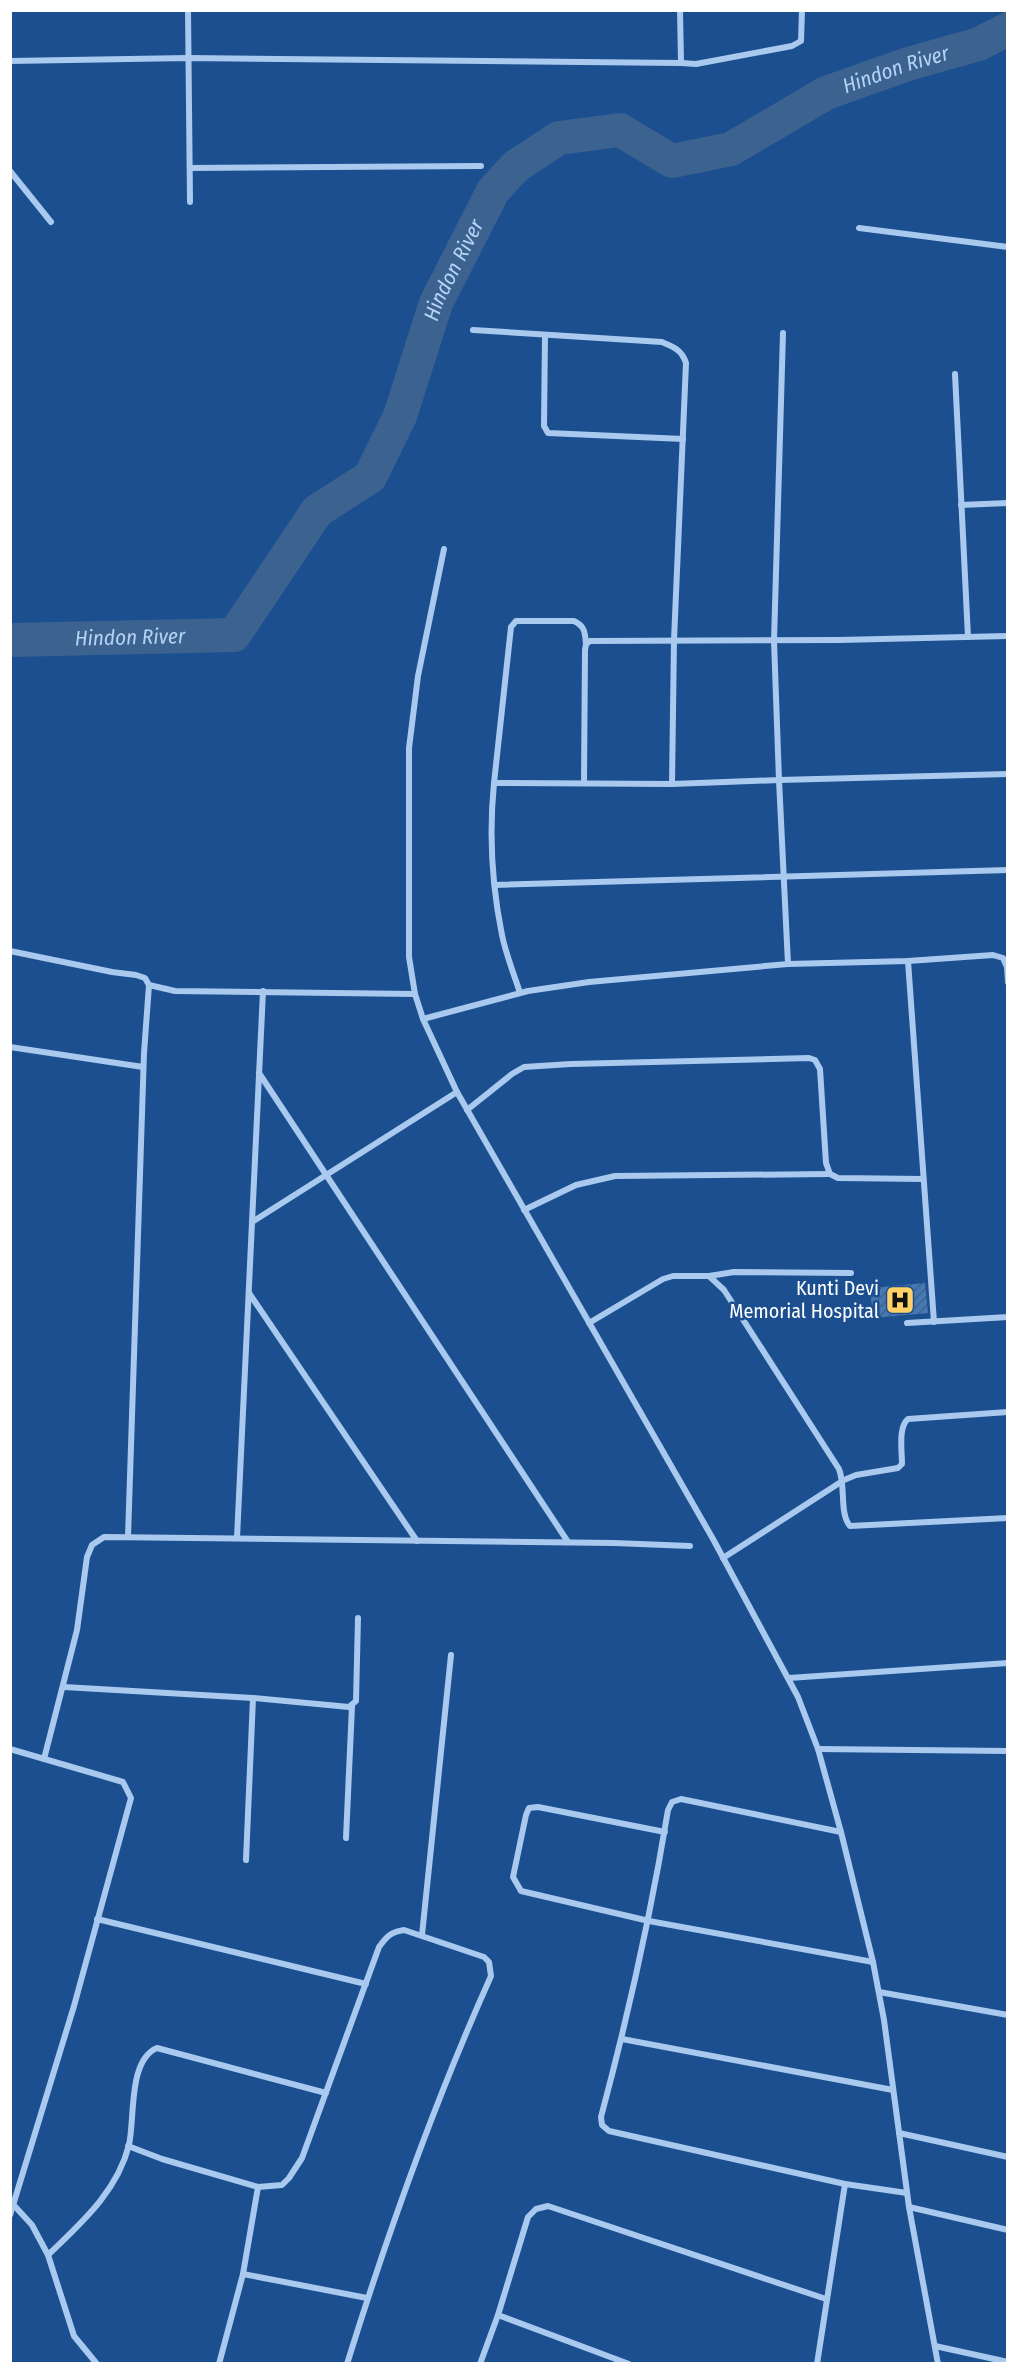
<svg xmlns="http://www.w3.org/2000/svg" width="1018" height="2374" viewBox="0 0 1018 2374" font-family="'Fira Sans Condensed',sans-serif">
	<defs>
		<pattern id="building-hatch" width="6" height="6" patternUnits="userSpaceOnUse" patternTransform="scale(1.5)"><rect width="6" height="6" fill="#4478b7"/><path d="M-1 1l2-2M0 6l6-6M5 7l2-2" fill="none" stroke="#486282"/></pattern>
	</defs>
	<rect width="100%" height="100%" fill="#1b4f8f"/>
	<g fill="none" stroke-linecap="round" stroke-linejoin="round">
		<path stroke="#3c6290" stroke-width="34" id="s1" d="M10,640l224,-5 83,-124 53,-34 30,-61 36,-113 57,-112 23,-25 43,-28 61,-8 52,31 59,-12 95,-56 82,-29 71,-20 29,-15"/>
	</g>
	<polygon fill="url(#building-hatch)" points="925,1283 928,1313 873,1318 870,1288"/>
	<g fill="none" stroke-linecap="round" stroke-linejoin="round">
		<g stroke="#a9c9ee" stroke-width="6">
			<polyline points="188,10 190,202"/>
			<polyline points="680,10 681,63 696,64 792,46 801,41 802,10"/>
			<polyline points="10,61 188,58 681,63"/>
			<polyline points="190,168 481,166"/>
			<polyline points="10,171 51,222"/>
			<polyline points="859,228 1008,247"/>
			<path d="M473,330l189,12c12,5 20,8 24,21l-12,277 -2,144"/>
			<polyline points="545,335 544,426 548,433 683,439"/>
			<polyline points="955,374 968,637"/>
			<polyline points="961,505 1008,503"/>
			<polyline points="444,549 418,676 409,748 409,957 415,994 423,1019 457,1092 713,1539 798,1697 818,1749 841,1832 873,1962 884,2020 909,2207 938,2364"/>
			<path d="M586,644c-1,-11 -1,-18 -12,-23h-58l-5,6 -17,156 178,1 107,-4 -5,-139 9,-308"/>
			<path d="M494,783c-5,50 -2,103 8,152 4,20 12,39 18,58"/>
			<polyline points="584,783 585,650 586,644 590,641 839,640 1008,636"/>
			<polyline points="495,885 1008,870"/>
			<polyline points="10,951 112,972 136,975 145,978 149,985 144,1053 128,1537"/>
			<polyline points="908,961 934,1322"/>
			<polyline points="788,964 908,961 993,955 1003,958 1007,967 1008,982"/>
			<polyline points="149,985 175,991 415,994"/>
			<polyline points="423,1019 528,991 589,982 788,964 779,780 1008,774"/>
			<polyline points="10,1047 143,1067"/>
			<polyline points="259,1073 568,1542"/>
			<polyline points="467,1110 512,1074 524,1067 571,1064 809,1058 815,1060 820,1069 826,1163 830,1174 838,1178 923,1179"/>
			<polyline points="524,1210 576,1185 615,1176 830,1174"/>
			<polyline points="252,1222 457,1092"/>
			<polyline points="709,1276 734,1272 851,1273"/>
			<polyline points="249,1293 417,1541"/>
			<path d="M589,1323l74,-44 10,-3h36l15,14 115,179c7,17 0,44 11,57l158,-8"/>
			<polyline points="907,1323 1008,1317"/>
			<polyline points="237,1538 263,991"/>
			<path d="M723,1558l121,-78 12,-5 42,-7 4,-4c0,-13 -4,-37 6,-45l100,-7"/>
			<polyline points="789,1678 1008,1663"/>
			<polyline points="64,1687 253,1698 349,1707 356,1701 358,1618"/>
			<polyline points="10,1749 123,1782 131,1798 74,2006 10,2215"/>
			<polyline points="818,1749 1008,1751"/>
			<polyline points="44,1759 77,1630 87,1557 92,1545 104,1537 614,1543 690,1546"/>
			<polyline points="665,1832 538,1807 529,1808 526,1815 513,1877 521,1891 649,1921 873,1962"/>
			<path d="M841,1832l-160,-33 -9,3 -4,8c-17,104 -40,206 -67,307l1,8 7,6 236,53 62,9"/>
			<polyline points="346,1838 352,1706"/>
			<polyline points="246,1860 253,1698"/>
			<polyline points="97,1919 366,1984"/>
			<polyline points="422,1935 451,1655"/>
			<polyline points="879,1992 1008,2015"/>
			<polyline points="622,2039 893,2090"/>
			<polyline points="899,2133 1008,2157"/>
			<path d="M128,2146l34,13 96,28 24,-2 7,-7 13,-20 77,-211c8,-11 12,-15 25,-17l80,27 5,5 2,14c-56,125 -103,256 -144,388"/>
			<polyline points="10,2201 32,2225 48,2255 74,2336 97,2364"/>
			<polyline points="909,2207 1008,2230"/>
			<path d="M48,2255c33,-32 69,-63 81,-110 6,-27 -1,-85 28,-97l169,45"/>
			<polyline points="243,2274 367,2298"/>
			<polyline points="498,2315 629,2364"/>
			<polyline points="935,2346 1008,2362"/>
			<polyline points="219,2364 243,2274 258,2187"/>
			<polyline points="480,2364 498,2315 528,2217 536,2209 548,2206 826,2299"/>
			<polyline points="817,2364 845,2184"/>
		</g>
	</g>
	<defs>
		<g id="hospital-square" transform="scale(1.5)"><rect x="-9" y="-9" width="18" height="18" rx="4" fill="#ffd166" stroke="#1b4f8f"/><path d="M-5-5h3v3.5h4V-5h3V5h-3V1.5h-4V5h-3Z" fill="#111"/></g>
	</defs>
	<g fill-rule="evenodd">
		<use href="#hospital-square" x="900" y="1300"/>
	</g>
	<g text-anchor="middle" stroke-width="5" stroke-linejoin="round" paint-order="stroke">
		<g font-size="20" fill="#fff" stroke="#1b4f8f" text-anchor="end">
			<text x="879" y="1295">Kunti Devi<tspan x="879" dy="23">Memorial Hospital</tspan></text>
		</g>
		<g font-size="21" font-style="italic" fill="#b5d3f5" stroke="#1b4f8f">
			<text dy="7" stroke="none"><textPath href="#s1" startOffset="1200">Hindon River</textPath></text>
			<text dy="7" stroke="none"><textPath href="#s1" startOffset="660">Hindon River</textPath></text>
			<text dy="7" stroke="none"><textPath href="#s1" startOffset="120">Hindon River</textPath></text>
		</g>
	</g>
	<rect width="1018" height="2374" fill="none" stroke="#ffffff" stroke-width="24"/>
</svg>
